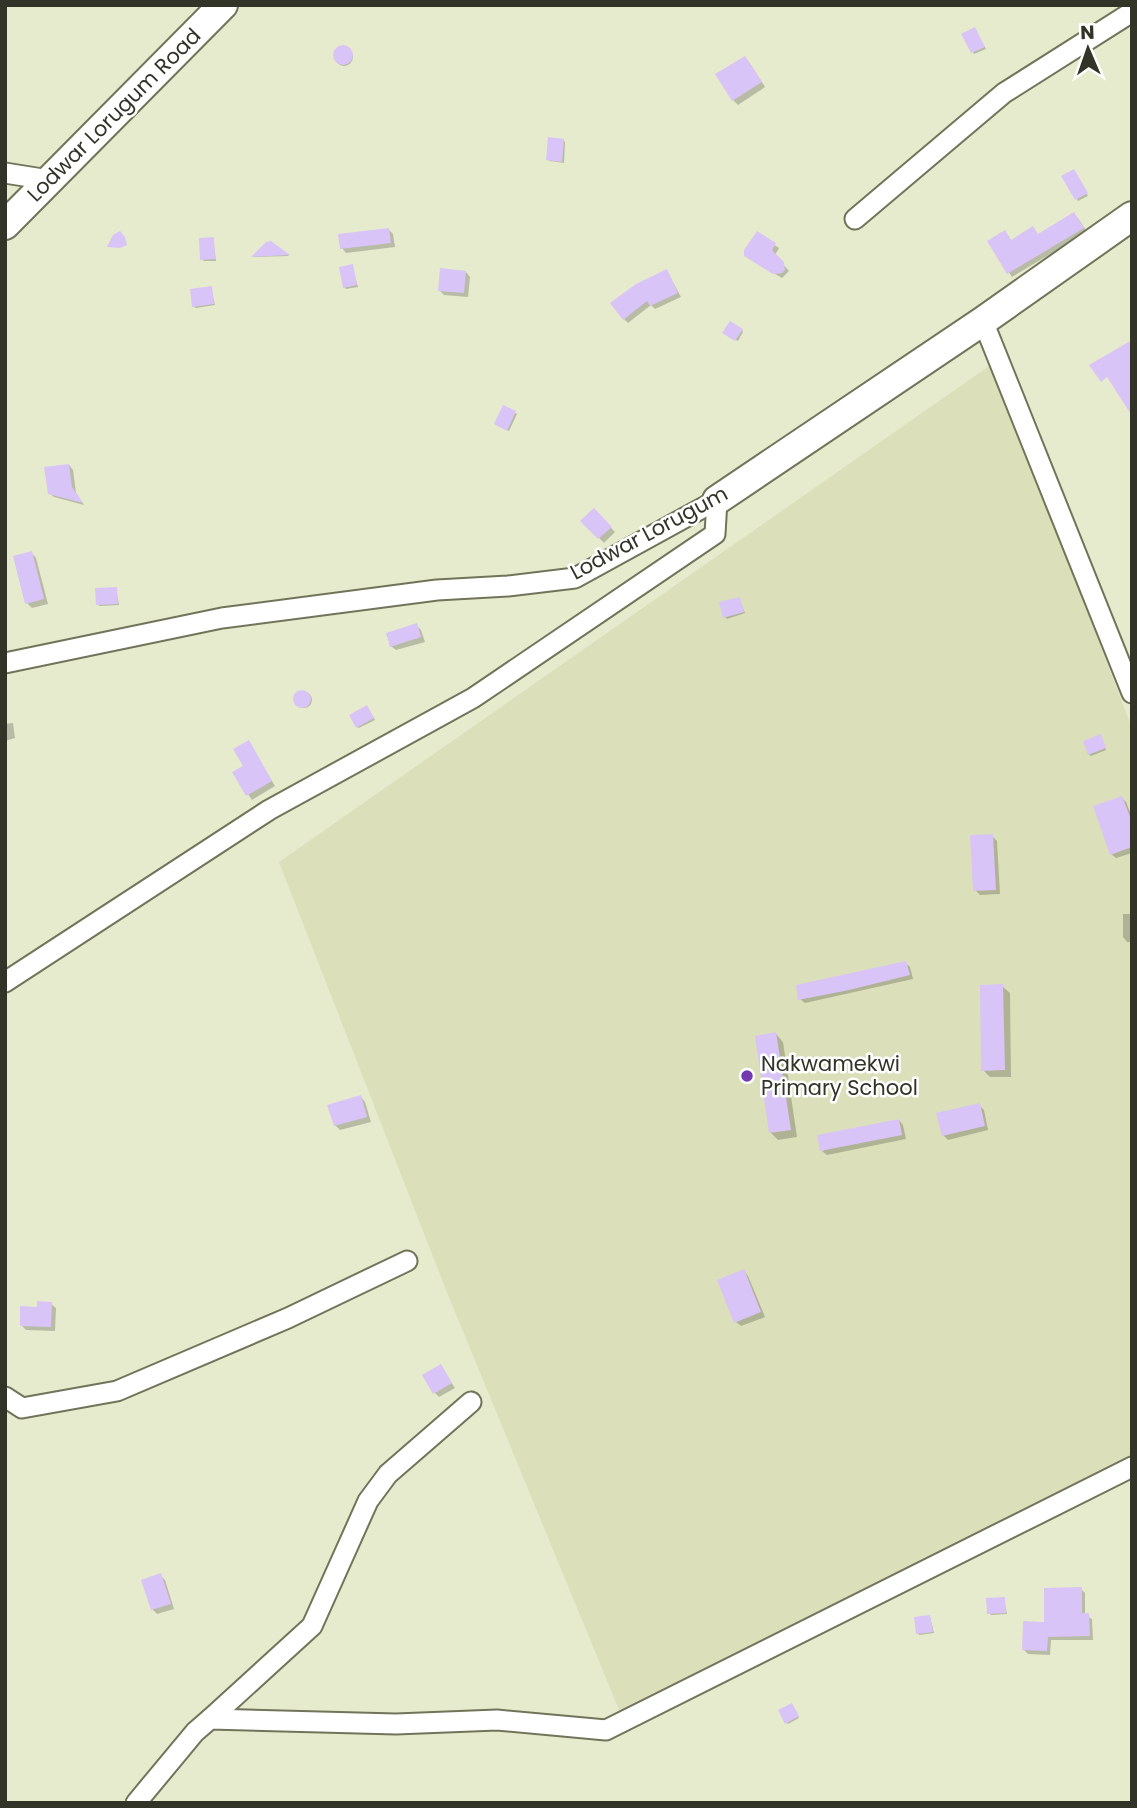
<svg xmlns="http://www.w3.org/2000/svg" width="1137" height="1808" viewBox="0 0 1137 1808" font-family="Poppins,sans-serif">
	<rect width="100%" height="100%" fill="#e7ebcd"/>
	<polygon fill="#dbe0ba" points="992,364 1132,728 1132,1461 622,1717 446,1290 279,862"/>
	<g fill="#0003">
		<polygon points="976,31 986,49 974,54 964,35"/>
		<circle cx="344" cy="57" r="9"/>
		<polygon points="749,62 765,87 738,105 733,100"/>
		<polygon points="563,140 565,142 564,163 550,161 548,160"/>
		<polygon points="1075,173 1088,196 1078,201 1064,177"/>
		<polygon points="1078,218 1087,232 1012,277 989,241 1005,232 1012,241 1038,236"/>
		<polygon points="389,230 393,234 395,247 346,253 342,248"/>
		<polygon points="757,233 779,248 775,255 789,271 782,278 750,259"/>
		<polygon points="213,239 216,261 204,261 202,259"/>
		<polygon points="271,242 289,256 253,257 267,244"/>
		<polygon points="352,266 358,287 346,289 344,287"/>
		<polygon points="667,271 681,297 655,309 651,305 628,323 624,319"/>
		<polygon points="466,272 470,277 468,297 444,295 439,290"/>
		<polygon points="211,288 215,305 196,308 194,307"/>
		<polygon points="742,330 743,332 738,341 726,334"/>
		<polygon points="515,413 517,414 509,431 498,426"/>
		<polygon points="69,465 73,470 76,493 84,505 54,497 49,493"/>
		<polygon points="594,510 615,532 604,543 583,521"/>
		<polygon points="32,553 36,558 48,604 32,608 27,603"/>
		<polygon points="116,589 119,605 100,606 98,605"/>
		<polygon points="739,599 745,613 727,619 725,617"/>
		<polygon points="416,625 421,630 425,642 396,650 391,646"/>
		<circle cx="304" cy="700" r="8"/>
		<polygon points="368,709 375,720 359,728 357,727"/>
		<polygon points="13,723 15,738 5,741 5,724"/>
		<polygon points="1102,738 1106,750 1091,756 1089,754"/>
		<polygon points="248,742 275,786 252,800 234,773 245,767"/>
		<polygon points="1122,798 1126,802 1132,817 1132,853 1116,858 1111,854"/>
		<polygon points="992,836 997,841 1000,894 980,895 975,890"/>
		<polygon points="1123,914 1132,914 1132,942 1127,942 1123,937"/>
		<polygon points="905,963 910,967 913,979 805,1003 800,999"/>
		<polygon points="1002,986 1010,993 1011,1077 990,1077 983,1070"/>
		<polygon points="776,1034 783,1042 797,1137 778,1140 770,1132"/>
		<polygon points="361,1097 365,1102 371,1122 340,1130 335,1125"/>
		<polygon points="979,1105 984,1110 988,1130 948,1140 943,1135"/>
		<polygon points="899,1120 903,1125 906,1139 827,1155 822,1151"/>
		<polygon points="744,1271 748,1276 765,1317 741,1326 736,1322"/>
		<polygon points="51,1304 56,1308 55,1331 26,1330 21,1325"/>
		<polygon points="441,1367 455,1388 439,1397 434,1392"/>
		<polygon points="160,1575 165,1580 174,1609 157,1614 153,1610"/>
		<polygon points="1081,1589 1085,1593 1085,1615 1092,1619 1093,1640 1051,1640 1050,1655 1028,1654 1024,1650 1046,1624"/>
		<polygon points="1004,1599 1007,1614 991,1615 989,1613"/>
		<polygon points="930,1617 934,1633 919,1635 918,1633"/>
		<polygon points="793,1707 799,1718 788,1724 787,1723"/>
	</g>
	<g fill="#d8c4f6">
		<polygon points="975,27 985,47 971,53 961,34"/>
		<circle cx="343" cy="55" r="10"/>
		<polygon points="745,56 762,82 732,101 715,74"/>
		<polygon points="548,137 564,139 562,162 546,160"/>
		<polygon points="1074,169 1088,193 1075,200 1061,176"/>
		<polygon points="1074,212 1084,228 1007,274 987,241 1005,230 1011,240 1033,226 1038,234"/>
		<polygon points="389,228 391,243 340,249 338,234"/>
		<polygon points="120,231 125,237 127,245 120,248 107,247 113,235"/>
		<polygon points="757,231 776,243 772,250 784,262 785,270 782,273 773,274 744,256 744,250"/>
		<polygon points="214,237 215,259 200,260 199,238"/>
		<polygon points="271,241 290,255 251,257 266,242"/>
		<polygon points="353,264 357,285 343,288 339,267"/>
		<polygon points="440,268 466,271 464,293 438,291"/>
		<polygon points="667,269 678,293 650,306 647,301 623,320 610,303 636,284"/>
		<polygon points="212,286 214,304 192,307 190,289"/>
		<polygon points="730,321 743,329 735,341 722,333"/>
		<polygon points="1132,340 1132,416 1107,377 1101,382 1089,365"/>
		<polygon points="503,405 516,411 507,431 494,424"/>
		<polygon points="69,464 72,487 83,503 48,494 44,467"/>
		<polygon points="594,508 612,527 598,539 580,521"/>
		<polygon points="32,551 44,599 25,604 13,556"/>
		<polygon points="117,587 118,604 96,605 95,588"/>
		<polygon points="740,597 744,612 723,618 719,602"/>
		<polygon points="417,623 421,637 390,647 386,633"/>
		<circle cx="302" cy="699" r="9"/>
		<polygon points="367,705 374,718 356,728 349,715"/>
		<polygon points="1101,734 1106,748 1088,755 1083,741"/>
		<polygon points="249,740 272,781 246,796 232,772 243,766 233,749"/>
		<polygon points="1122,796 1132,822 1132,847 1110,855 1093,806"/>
		<polygon points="993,834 996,890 973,891 970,835"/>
		<polygon points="906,961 910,975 849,990 798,1000 796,985"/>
		<polygon points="1003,984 1005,1070 981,1071 980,985"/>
		<polygon points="776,1032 791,1130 769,1133 755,1036"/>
		<polygon points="361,1095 367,1117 334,1126 327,1105"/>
		<polygon points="980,1103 985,1126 942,1136 936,1113"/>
		<polygon points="899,1119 902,1135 820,1151 817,1135"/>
		<polygon points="744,1269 761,1312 734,1323 717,1280"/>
		<polygon points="37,1301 52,1302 51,1327 20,1326 20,1306 37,1307"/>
		<polygon points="441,1364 452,1383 433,1394 422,1375"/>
		<polygon points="161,1573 171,1604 151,1610 141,1580"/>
		<polygon points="1082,1587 1082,1613 1089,1613 1090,1636 1048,1637 1047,1651 1022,1650 1023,1621 1044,1622 1044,1588"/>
		<polygon points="1005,1597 1006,1613 987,1614 986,1598"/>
		<polygon points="930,1615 933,1632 916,1634 914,1617"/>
		<polygon points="792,1703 799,1716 785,1724 778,1710"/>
	</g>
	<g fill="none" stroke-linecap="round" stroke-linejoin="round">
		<g stroke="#717459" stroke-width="23">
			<g id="street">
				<polyline points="5,173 49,180"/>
				<polyline points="855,219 1004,93 1132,12"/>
				<polyline points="983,321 1132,693"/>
				<polyline points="5,663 222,618 437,590 508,586 575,578 717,500"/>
				<polyline points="5,982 269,810 473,698 715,534 717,500"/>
				<polyline points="5,1397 22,1408 117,1391 288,1318 407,1261"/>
				<polyline points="210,1719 312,1626 368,1501 388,1474 471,1402"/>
				<polyline points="136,1803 195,1732 210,1719 396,1724 497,1720 606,1730 1132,1467"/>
			</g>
		</g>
		<g stroke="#717459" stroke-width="32">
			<g id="secondary">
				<polyline points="5,225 223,5"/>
				<polyline points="717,500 983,321 1132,216"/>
			</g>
		</g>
		<use href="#street" stroke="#fff" stroke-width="19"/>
		<use href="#secondary" stroke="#fff" stroke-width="28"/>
	</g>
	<circle fill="#7439af" stroke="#fff" stroke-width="2.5" cx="747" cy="1076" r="7"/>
	<g text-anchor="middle" stroke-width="5" stroke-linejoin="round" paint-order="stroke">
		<g font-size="21" fill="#323428" stroke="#fff">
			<text transform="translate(114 115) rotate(-45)" y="7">Lodwar Lorugum Road</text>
			<text transform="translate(649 533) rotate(-28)" y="7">Lodwar Lorugum</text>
		</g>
		<g font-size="21" fill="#323428" stroke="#fff" text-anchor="start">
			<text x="761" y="1071">Nakwamekwi<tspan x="761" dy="24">Primary School</tspan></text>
		</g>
	</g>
	<rect width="1137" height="1808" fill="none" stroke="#323428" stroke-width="14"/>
	<g transform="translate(1088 49) rotate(358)" stroke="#ffffff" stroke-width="5" paint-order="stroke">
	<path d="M0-5L12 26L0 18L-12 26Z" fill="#323428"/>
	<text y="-10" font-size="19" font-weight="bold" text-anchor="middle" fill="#323428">N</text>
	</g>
</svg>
